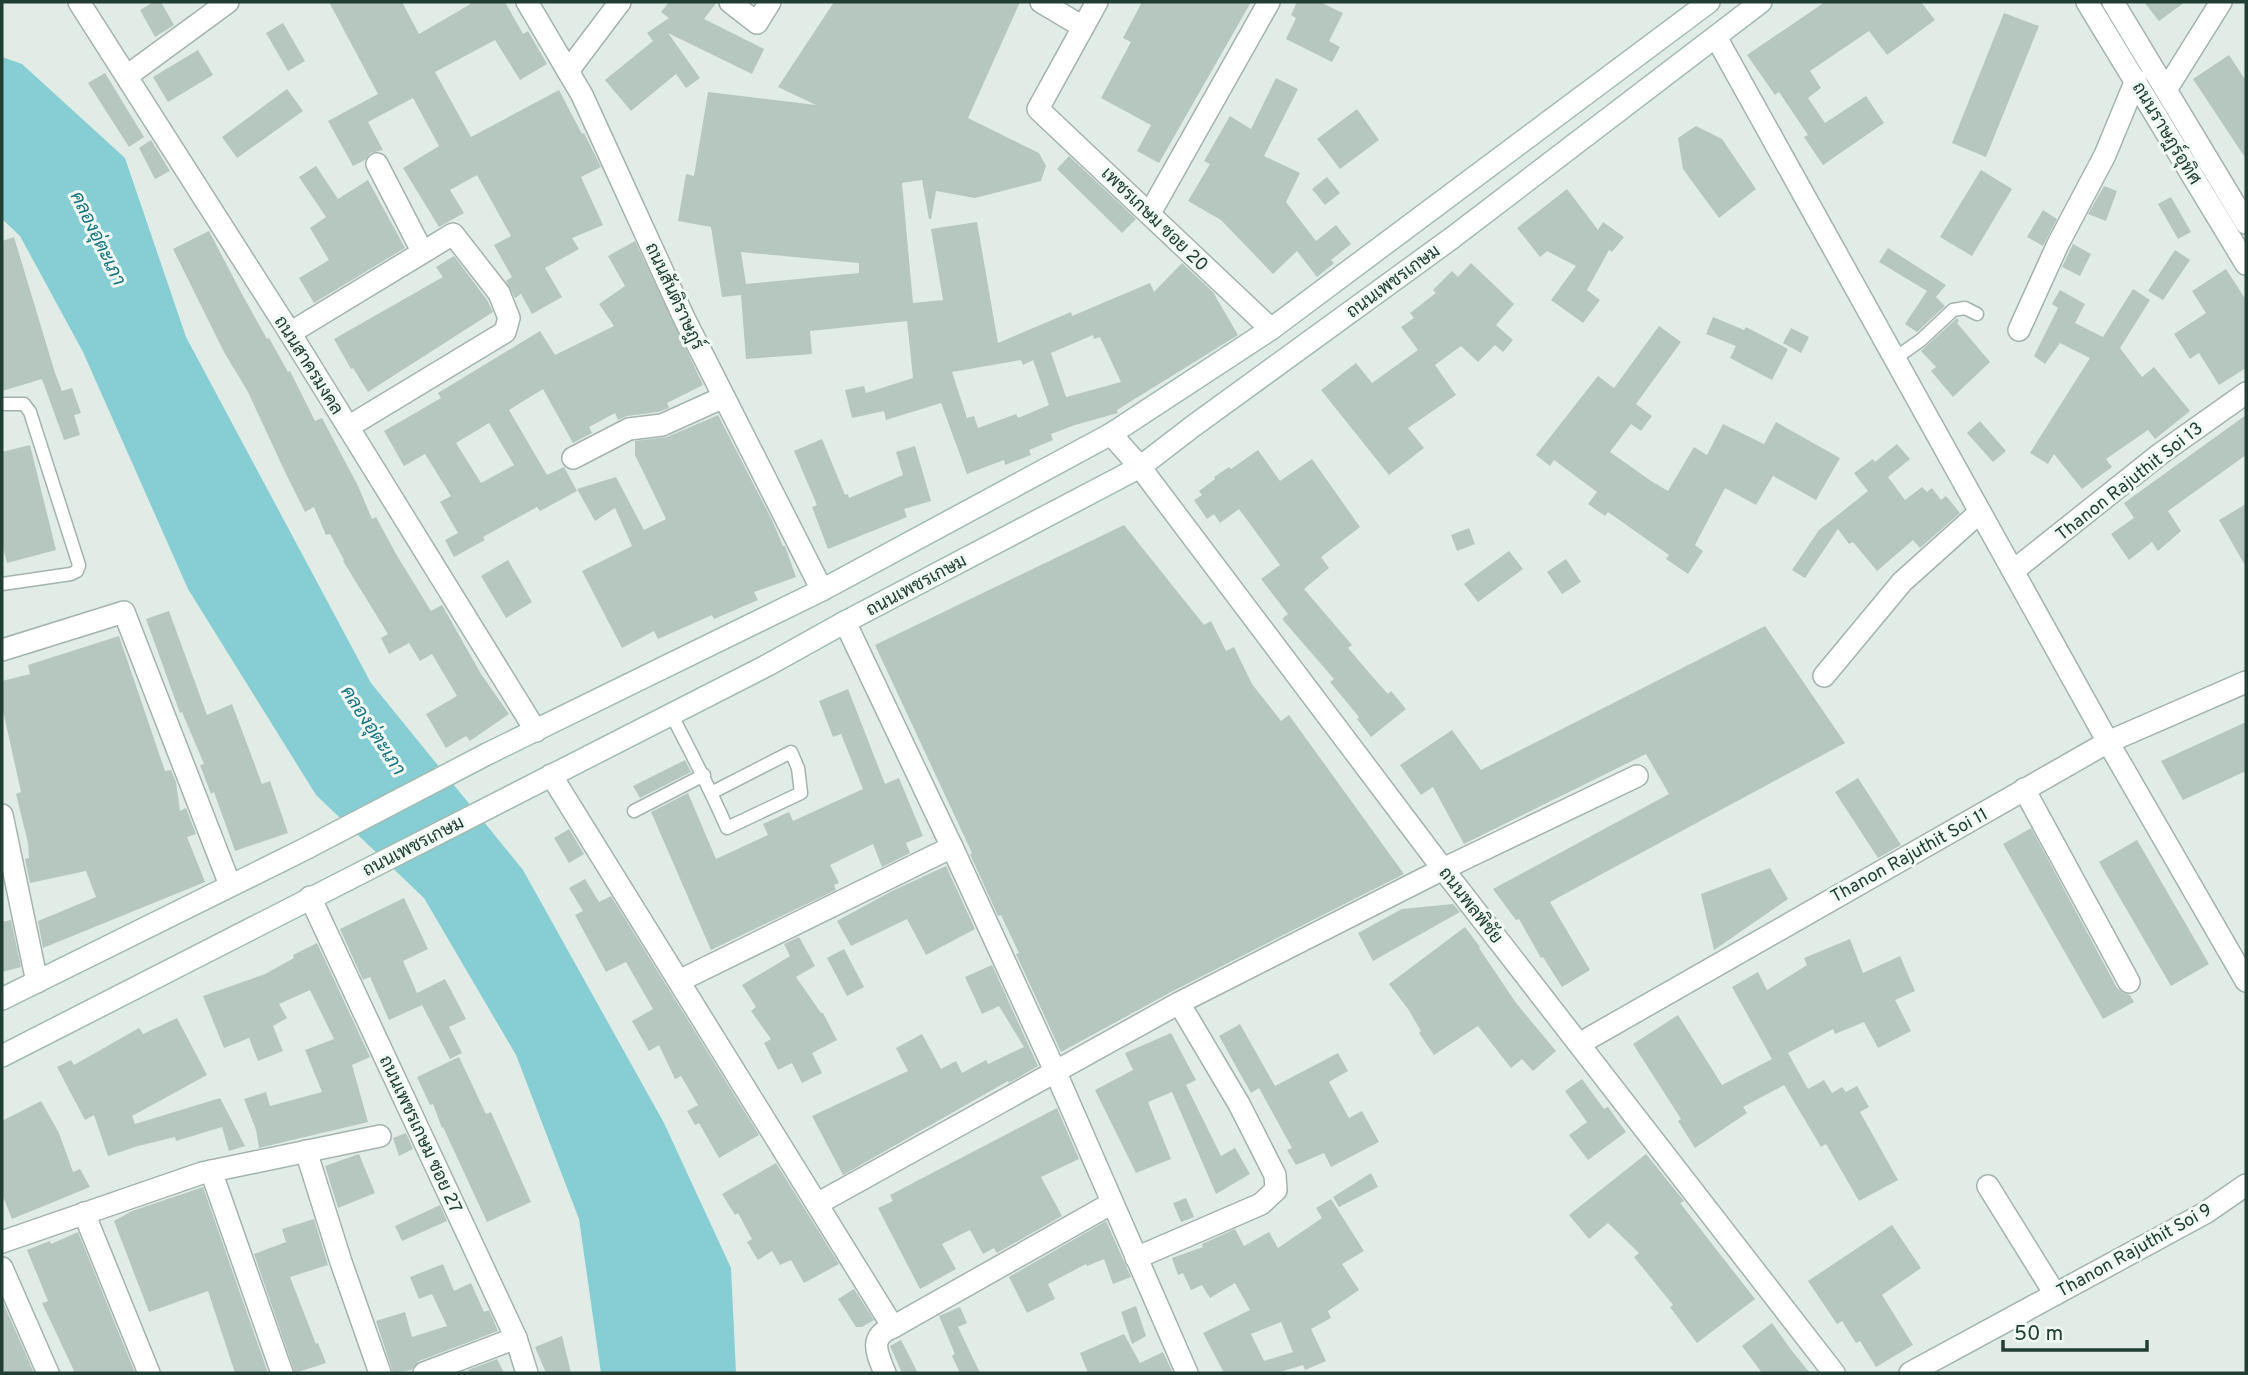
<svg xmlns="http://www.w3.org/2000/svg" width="2248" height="1375" viewBox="0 0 2248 1375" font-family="Overpass,Sarabun,sans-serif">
	<rect width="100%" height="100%" fill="#e1ece6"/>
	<polygon fill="#86ced4" points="2,57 22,64 125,158 186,337 371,683 523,870 664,1123 731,1268 736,1373 601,1373 579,1219 516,1055 424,898 316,795 188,589 83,352 20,236 2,219"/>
	<g fill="#b6c7bf" fill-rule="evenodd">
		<polygon points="154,2 161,2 174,25 155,37 140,10"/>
		<polygon points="329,2 402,2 419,34 474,2 505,2 523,34 528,31 547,64 520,80 495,40 435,72 471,137 559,90 582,134 584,133 601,167 581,177 603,225 572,238 579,249 545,268 562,297 532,314 521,294 515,298 506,281 512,277 494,245 511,236 477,175 450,190 464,213 439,227 403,168 439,146 413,98 368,122 383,150 370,153 365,160 353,166 328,121 378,94"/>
		<polygon points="669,2 717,2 704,19 764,49 752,74 668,33 700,78 686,88 676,74 631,111 605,80 653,41 647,33 669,18 661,12"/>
		<path d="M834,2h186l-52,116 71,35 7,13 -5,15 -66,17 -39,-7 -5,28h-2l-7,-39 -20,3 11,120 30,-3 -12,-71 46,-7 21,121 73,-31 1,4 78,-33 4,9 28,-29 31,29 25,43 -121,75 1,3 -43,12 -24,9 2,6 -24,10 2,5 -26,10 -1,-5 -37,14 -26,-71 -55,17 -2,-9 -32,7 -7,-28 19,-4 2,7 47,-15 -6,-57 -97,10 2,23 -66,5 -5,-64 -19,2 -11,-70 -33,-6 8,-47 8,2 14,-84 108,13 -38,-18zM741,252l118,11v10l-113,11zM1093,335l1,4 6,-2 21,45 -55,15 -15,-44zM1021,360l2,5 10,-5 16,45 -31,13 -2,-4 -38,14 -4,-12 -7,2 -15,-46z"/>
		<polygon points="1142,2 1251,2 1159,163 1137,151 1151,125 1101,98 1131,42 1123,38"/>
		<polygon points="1297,2 1320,2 1343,13 1329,41 1340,47 1332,62 1286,39 1296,18 1291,15"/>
		<polygon points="1825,2 1921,2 1935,20 1887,55 1869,31 1810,71 1821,88 1808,98 1825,123 1866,96 1884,123 1823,165 1804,137 1808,135 1779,92 1775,95 1747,55"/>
		<polygon points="2144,2 2185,2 2159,21"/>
		<polygon points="2004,13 2039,26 1986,157 1952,143"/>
		<polygon points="283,23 305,61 288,71 266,33"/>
		<polygon points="198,50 213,75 168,102 153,77"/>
		<polygon points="2229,55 2246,81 2246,159 2193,79"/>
		<polygon points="105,73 144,137 129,147 88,83"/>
		<polygon points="1276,78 1298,89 1264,156 1300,173 1286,202 1316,241 1336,225 1351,244 1331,260 1334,263 1317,277 1297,251 1273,274 1221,220 1188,201 1210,164 1204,161 1230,116 1251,129"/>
		<polygon points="287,89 303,111 237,158 222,137"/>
		<polygon points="1357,109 1379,140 1340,169 1317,139"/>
		<polygon points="1696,126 1722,139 1756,189 1719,218 1683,169 1678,138"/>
		<polygon points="151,140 170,171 155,179 139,148"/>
		<polygon points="1069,156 1136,219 1122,233 1057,169"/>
		<polygon points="316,166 338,199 368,180 405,248 314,303 299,278 329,260 310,228 326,217 299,177"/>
		<polygon points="1981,170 2012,189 1972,256 1940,237"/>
		<polygon points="1327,177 1340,193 1325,205 1312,189"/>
		<polygon points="2104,186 2117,191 2106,221 2088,214"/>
		<polygon points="1567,189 1598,230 1603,222 1624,237 1612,252 1609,250 1587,290 1600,300 1583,323 1551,300 1576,266 1547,251 1540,257 1517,228"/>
		<polygon points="2171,197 2191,232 2178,239 2158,204"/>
		<polygon points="2043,210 2057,219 2043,246 2027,237"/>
		<polygon points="209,231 243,296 267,339 269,338 288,372 290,371 315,421 322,418 358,486 372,519 376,517 396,554 431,611 442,605 481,674 509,714 470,741 466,736 446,748 426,714 457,696 432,654 420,661 409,643 389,654 381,638 388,634 343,561 344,560 330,534 326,535 314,507 305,512 286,474 248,392 224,352 173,249"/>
		<polygon points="14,237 55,373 62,391 72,388 81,413 74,415 80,435 64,440 42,379 2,391 2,241"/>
		<path d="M635,241l68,144 -36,18 2,5 -11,4 -31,4 -9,4 -3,-7 -26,14 3,6 -19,10 -30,-54 -34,21 38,65 17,-8 13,24 -37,20 -3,-4 -54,30 2,3 -31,17 -9,-17 13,-7 -18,-31 11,-6 -26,-42 -21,12 -20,-35 57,-33 -3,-5 102,-62 15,24 59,-29 -15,-22 26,-18 -17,-30zM489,423l25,42 -33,18 -25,-40z"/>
		<polygon points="2073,244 2091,254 2080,276 2062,267"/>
		<polygon points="1888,248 1946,285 1936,297 1945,306 1917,332 1905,324 1927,291 1879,262"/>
		<polygon points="2175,250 2190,260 2163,300 2148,291"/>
		<polygon points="454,256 487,300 493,312 368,392 353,368 351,369 334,339 443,277 436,267"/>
		<polygon points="1471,263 1514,304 1496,325 1513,340 1503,352 1495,345 1478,362 1461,346 1435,365 1456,395 1408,428 1424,448 1389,475 1321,390 1356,363 1372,383 1418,350 1401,327 1414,318 1410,313 1436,293 1433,290 1452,271 1458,277"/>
		<polygon points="2226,269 2246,300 2246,368 2219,385 2199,353 2190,359 2174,334 2206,313 2192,291"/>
		<polygon points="2133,289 2150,300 2120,348 2142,377 2154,367 2190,411 2155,439 2148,430 2106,459 2112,467 2082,489 2054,454 2048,464 2030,453 2090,358 2060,343 2045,364 2034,356 2058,308 2052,304 2060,290 2085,304 2075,323 2103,337"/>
		<polygon points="1713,317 1744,330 1746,327 1788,349 1772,380 1730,358 1736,346 1706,334"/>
		<polygon points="1957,318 1959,321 1957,323 1990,362 1953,397 1931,371 1936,367 1921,351"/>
		<polygon points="1659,326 1681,342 1636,404 1652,416 1641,431 1631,424 1610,452 1651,481 1668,491 1694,447 1707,455 1723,424 1764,444 1776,422 1840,458 1816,500 1773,476 1756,505 1725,488 1695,545 1703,551 1688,574 1666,559 1669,555 1608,512 1605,516 1588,504 1597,492 1554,460 1550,466 1536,455 1598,376 1614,388"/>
		<polygon points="1791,328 1809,337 1801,353 1783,343"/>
		<polygon points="718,415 772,520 783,546 785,546 796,577 754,592 758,600 714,619 712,615 658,639 654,631 622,648 582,571 632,546 615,508 595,521 577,489 616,477 644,530 666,519 635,455 635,441 667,437"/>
		<polygon points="2246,415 2246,455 2168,511 2181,531 2158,551 2152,542 2129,560 2111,534 2134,518 2124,503"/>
		<polygon points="1980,421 2006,451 1993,462 1967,433"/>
		<polygon points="822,439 845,495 848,494 849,498 903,475 896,452 915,446 931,501 904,509 907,517 828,549 812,507 817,505 794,451"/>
		<polygon points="1897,444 1910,459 1888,477 1905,500 1922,487 1927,492 1932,488 1941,500 1946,496 1960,513 1920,548 1913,540 1877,571 1853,542 1849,544 1838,529 1805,578 1792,570 1819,530 1868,491 1854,473 1873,459 1875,462"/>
		<polygon points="30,445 56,550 7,563 2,544 2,452"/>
		<polygon points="1258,450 1280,481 1312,459 1360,527 1321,557 1329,568 1304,589 1352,645 1348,648 1371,675 1388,694 1391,691 1406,709 1371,737 1357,719 1359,717 1330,682 1334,679 1282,619 1288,614 1261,579 1280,565 1239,509 1220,523 1214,514 1207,519 1194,500 1202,495 1199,491 1215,479 1214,477 1229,467 1231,469"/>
		<polygon points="2246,504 2246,567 2219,520"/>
		<polygon points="1124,525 1204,625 1211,621 1226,651 1234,647 1252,684 1281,721 1289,715 1404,874 1173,991 1061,1052 1016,954 1019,953 1001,915 998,916 970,854 972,853 875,645"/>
		<polygon points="1469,528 1475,544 1457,551 1451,535"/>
		<polygon points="1509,551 1523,569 1478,602 1464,584"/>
		<polygon points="1566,559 1581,582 1562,594 1547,572"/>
		<polygon points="508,560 532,602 506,618 481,576"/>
		<polygon points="169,611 207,715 232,704 262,784 270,781 288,833 235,851 214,792 211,794 200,765 204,764 182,712 180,713 146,619"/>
		<polygon points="1765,626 1845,743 1550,902 1590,970 1562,987 1543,957 1541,958 1519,919 1516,920 1493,889 1669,794 1646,754 1464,844 1433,787 1421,795 1400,765 1452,730 1481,770"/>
		<polygon points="119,636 165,771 171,770 176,782 180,811 186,808 196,834 187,837 205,882 43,948 38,921 96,897 86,871 30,883 25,859 29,858 28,843 16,794 21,792 2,706 2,681 30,674 28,665"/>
		<polygon points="848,689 885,784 899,778 923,836 906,843 910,853 882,867 873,844 830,865 839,883 834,885 836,890 711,950 651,812 688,793 716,859 768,835 763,824 789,812 793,821 863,789 841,734 833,737 819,701"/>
		<polygon points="2246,722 2246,771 2183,800 2161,761"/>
		<polygon points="685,760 691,772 640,798 633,786"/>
		<polygon points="1858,778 1901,845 1878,858 1835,792"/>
		<polygon points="2031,828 2117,988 2123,993 2130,995 2134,1002 2103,1019 2003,844"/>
		<polygon points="569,829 584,854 569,863 554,838"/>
		<polygon points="2137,840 2209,964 2171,986 2099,862"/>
		<polygon points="946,866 975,929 926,955 907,919 851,946 837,921 892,891"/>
		<polygon points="1770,868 1788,899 1714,950 1701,894"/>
		<polygon points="585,879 599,902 611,896 759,1135 719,1158 699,1123 695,1125 687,1111 698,1105 681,1076 675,1079 659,1045 649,1051 632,1021 653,1009 626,962 606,972 575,915 583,911 569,888"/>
		<polygon points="404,898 428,949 403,961 417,993 445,979 466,1019 449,1027 462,1053 450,1059 422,1005 389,1020 370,977 363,980 340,929"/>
		<polygon points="1453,904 1460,912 1373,961 1358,933 1402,909"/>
		<polygon points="11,920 21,967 2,972 2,922"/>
		<polygon points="1465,927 1480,947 1479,948 1516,1003 1556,1051 1533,1071 1522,1059 1511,1068 1478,1026 1434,1055 1419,1033 1421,1031 1408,1009 1389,984"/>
		<polygon points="799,937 815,966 796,977 821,1013 823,1013 837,1040 812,1053 822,1073 802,1083 792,1063 778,1070 764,1043 771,1039 751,1011 756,1007 742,985 790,956 784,944"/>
		<polygon points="1850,939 1863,973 1900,956 1915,991 1895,1000 1911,1031 1878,1048 1864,1022 1835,1034 1833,1029 1788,1053 1808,1089 1824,1080 1832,1093 1842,1087 1846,1092 1857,1086 1869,1107 1860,1112 1898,1180 1859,1201 1826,1144 1821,1147 1784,1085 1743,1107 1747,1113 1695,1148 1678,1121 1681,1119 1633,1044 1678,1015 1722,1085 1772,1059 1732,987 1758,972 1767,990 1807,965 1804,958"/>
		<polygon points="317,943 370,1057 352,1065 368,1122 259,1148 256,1130 244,1099 266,1092 270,1106 322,1092 305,1050 334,1039 310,990 279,1004 287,1018 273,1026 283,1051 258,1061 249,1038 224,1048 203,996 265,974 294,958 293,955"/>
		<polygon points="844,949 864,987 847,996 827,958"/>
		<polygon points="992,965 1038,1066 1009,1083 1008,1081 843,1175 812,1116 908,1071 896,1048 922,1034 941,1069 956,1061 962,1073 986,1060 988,1064 1024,1047 999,1006 982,1014 965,977"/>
		<polygon points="177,1018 207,1075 132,1116 135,1124 220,1098 245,1146 229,1151 222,1127 176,1141 175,1137 138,1146 108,1156 94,1115 85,1120 57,1067 71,1060 74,1065 139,1028 143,1034"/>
		<polygon points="1240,1024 1275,1086 1338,1053 1348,1071 1329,1082 1349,1118 1362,1111 1379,1142 1331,1167 1324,1153 1296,1165 1287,1150 1292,1148 1259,1088 1251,1093 1219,1036"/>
		<polygon points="1171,1033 1196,1080 1186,1085 1221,1156 1235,1148 1250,1174 1216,1194 1172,1092 1148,1102 1171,1159 1136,1173 1095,1090 1133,1070 1125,1053"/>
		<polygon points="459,1057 486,1114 491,1112 531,1202 487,1222 443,1127 442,1128 433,1104 430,1105 417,1077"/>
		<polygon points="1582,1079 1604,1109 1608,1107 1626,1132 1588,1160 1569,1135 1587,1122 1565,1091"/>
		<polygon points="41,1101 59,1133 73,1172 80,1169 90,1187 12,1219 2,1194 2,1121"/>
		<polygon points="1057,1108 1079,1159 1041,1177 1062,1216 997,1253 994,1248 983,1254 970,1230 942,1244 956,1269 920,1289 878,1208 893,1201 890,1195"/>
		<polygon points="406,1133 413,1149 399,1156 393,1138"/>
		<polygon points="359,1154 375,1193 338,1208 325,1166"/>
		<polygon points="1646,1154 1684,1201 1680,1203 1755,1299 1697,1343 1670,1307 1673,1305 1634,1257 1639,1253 1608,1223 1589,1239 1569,1215"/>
		<polygon points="776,1163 839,1264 804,1283 791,1260 780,1265 772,1251 758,1260 747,1242 752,1239 738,1213 735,1215 722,1194"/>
		<polygon points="1371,1173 1378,1187 1339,1207 1333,1197"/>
		<polygon points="203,1187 268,1373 235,1373 208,1291 149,1312 114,1221 132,1211"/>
		<polygon points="1186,1198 1194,1217 1181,1222 1173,1203"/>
		<path d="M1331,1199l33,52 -22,13 17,26 -31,21 3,7 -20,11 15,32 -21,9 -2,-5 -26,8h-53l-21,-40 47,-23 -15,-27 -25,15 -8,-13 -11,5 -8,-17 -5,2 -6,-17 31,-11 -1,-3 33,-15 9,17 25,-14 9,16 44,-30 -6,-10zM1281,1322l12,30 -29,9 -13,-27z"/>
		<polygon points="440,1205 447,1221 402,1241 395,1226"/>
		<polygon points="314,1219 328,1265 290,1277 316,1344 318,1343 326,1363 295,1373 254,1254 286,1242 282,1229"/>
		<polygon points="1106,1221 1131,1277 1113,1284 1104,1259 1087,1266 1086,1264 1048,1284 1055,1299 1027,1313 1009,1277"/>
		<polygon points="1892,1225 1921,1268 1882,1295 1913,1345 1876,1367 1860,1341 1856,1343 1842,1321 1837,1324 1808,1281"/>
		<polygon points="78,1232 135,1373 75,1373 42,1303 48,1301 27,1250 50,1241 51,1244"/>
		<polygon points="443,1264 454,1291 471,1283 484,1312 489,1310 498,1331 419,1361 411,1370 393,1373 376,1321 405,1312 412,1337 447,1326 432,1294 419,1299 410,1277"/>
		<polygon points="854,1289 874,1320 862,1327 856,1327 838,1299"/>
		<polygon points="2,1300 34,1373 5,1373 2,1367"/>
		<polygon points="1136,1306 1146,1336 1132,1344 1121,1312"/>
		<polygon points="960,1307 967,1323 958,1327 980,1373 960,1373 952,1356 955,1354 939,1316"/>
		<polygon points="1772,1323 1792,1351 1810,1373 1762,1373 1742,1346"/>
		<polygon points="1124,1334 1140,1363 1163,1352 1173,1373 1088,1373 1080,1353"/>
		<polygon points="562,1336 571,1373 546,1373 535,1347"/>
		<polygon points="901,1340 918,1373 902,1373 890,1346"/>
		<polygon points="497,1359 504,1373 470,1373 468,1370"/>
	</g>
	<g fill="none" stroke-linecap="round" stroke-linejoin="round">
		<g stroke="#a3b4ad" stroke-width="15">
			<g id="service">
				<polyline points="1894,359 1921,340 1953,310 1965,308 1977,314"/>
				<polyline points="2,404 24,404 30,412 79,565 77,571 71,574 2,584"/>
				<path d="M671,714c20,38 39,75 56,114l74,-35 -3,-25 -7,-16 -80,41"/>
				<polyline points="634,811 704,775"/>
			</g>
		</g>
		<g stroke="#a3b4ad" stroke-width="24">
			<g id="minor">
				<polyline points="527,2 582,95 684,318 822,590"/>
				<polyline points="730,2 757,23 770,2"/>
				<polyline points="1041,2 1083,27"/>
				<polyline points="1097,2 1038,109 1271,329"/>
				<polyline points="1716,37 2108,742 2246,981"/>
				<polyline points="568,71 620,2"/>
				<polyline points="127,76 228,2"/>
				<polyline points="2166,90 2221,2"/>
				<polyline points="377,164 422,251"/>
				<polyline points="1150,213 1269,2"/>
				<polyline points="2019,330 2058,244 2105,155 2136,80"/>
				<polyline points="290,333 453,234 499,293 509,318 505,332 348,427"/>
				<polyline points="573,458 629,429 662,425 724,397"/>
				<polyline points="2013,571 2160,454 2246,393"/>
				<polyline points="845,622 952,847 1056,1073 1187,1373"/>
				<polyline points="2,650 124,612 230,885"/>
				<polyline points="1824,676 1902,582 1980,512"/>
				<polyline points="551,775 893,1327 1112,1203"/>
				<polyline points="2024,789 2129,982"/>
				<polyline points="2,815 37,982"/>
				<polyline points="679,981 952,847"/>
				<polyline points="1579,1044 2108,742 2246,682"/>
				<polyline points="306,1151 341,1262 380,1373"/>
				<polyline points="211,1171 282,1373"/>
				<polyline points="1988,1186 2055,1294"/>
				<polyline points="817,1204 1179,1003 1443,869 1637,776"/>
				<polyline points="84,1213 149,1373"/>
				<polyline points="2,1242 202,1173 380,1136"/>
				<polyline points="1136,1258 1261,1204 1276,1190 1275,1175 1239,1104 1179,1003"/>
				<polyline points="2,1268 48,1373"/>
				<polyline points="424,1373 516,1338"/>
				<path d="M885,1373c-8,-20 -17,-36 8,-46"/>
				<polyline points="1910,1373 2205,1213 2246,1185"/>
			</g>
		</g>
		<g stroke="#a3b4ad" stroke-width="24">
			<g id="tertiary">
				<polyline points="79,2 290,333 536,731"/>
				<polyline points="2087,2 2246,264"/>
				<polyline points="2113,2 2246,223"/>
				<polyline points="1111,434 1140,467 1443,869 1834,1373"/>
				<polyline points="310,897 516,1338 527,1373"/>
			</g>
		</g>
		<g stroke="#a1bbb0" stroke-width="24">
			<g id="secondary">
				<polyline points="2,999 303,850 487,754 822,590 1111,434 1271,329 1709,2"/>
				<polyline points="2,1056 766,666 845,622 1140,467 1192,427 1452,238 1761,2"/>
			</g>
		</g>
		<use href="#service" stroke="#fff" stroke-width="12"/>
		<use href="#minor" stroke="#fff" stroke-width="21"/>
		<use href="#tertiary" stroke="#fff" stroke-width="21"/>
		<use href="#secondary" stroke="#fff" stroke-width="21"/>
	</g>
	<g text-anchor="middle" stroke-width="6" stroke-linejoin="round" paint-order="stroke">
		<g font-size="18" fill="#203e34" stroke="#f1f9f4">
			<text transform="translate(2167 133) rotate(59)" y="6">ถนนราษฏร์อุทิศ</text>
			<text transform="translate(1155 219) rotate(44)" y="6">เพชรเกษม ซอย 20</text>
			<text transform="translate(1393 281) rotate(-36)" y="6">ถนนเพชรเกษม</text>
			<text transform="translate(675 296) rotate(65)" y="6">ถนนสันติราษฎร์</text>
			<text transform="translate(309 365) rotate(58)" y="6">ถนนสาครมงคล</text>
			<text transform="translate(2129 481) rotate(-38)" y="6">Thanon Rajuthit Soi 13</text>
			<text transform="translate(916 585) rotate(-28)" y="6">ถนนเพชรเกษม</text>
			<text transform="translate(413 846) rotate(-27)" y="6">ถนนเพชรเกษม</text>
			<text transform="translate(1909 855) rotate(-29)" y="6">Thanon Rajuthit Soi 11</text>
			<text transform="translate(1471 905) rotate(52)" y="6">ถนนพลพิชัย</text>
			<text transform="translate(421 1134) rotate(65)" y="6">ถนนเพชรเกษม ซอย 27</text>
			<text transform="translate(2134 1250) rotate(-29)" y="6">Thanon Rajuthit Soi 9</text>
		</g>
		<g font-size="19" font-style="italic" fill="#17737d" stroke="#f1f9f4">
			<text transform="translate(99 238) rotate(64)" y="7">คลองอุ่ตะเภา</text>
			<text transform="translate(374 730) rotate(57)" y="7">คลองอุ่ตะเภา</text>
		</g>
	</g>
	<rect width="2248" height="1375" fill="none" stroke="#203e34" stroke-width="7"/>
	<path d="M2003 1340v10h144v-10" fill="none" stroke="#203e34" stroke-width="3.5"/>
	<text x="2014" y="1340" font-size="21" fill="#203e34" stroke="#f1f9f4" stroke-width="5" paint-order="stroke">50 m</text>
</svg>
